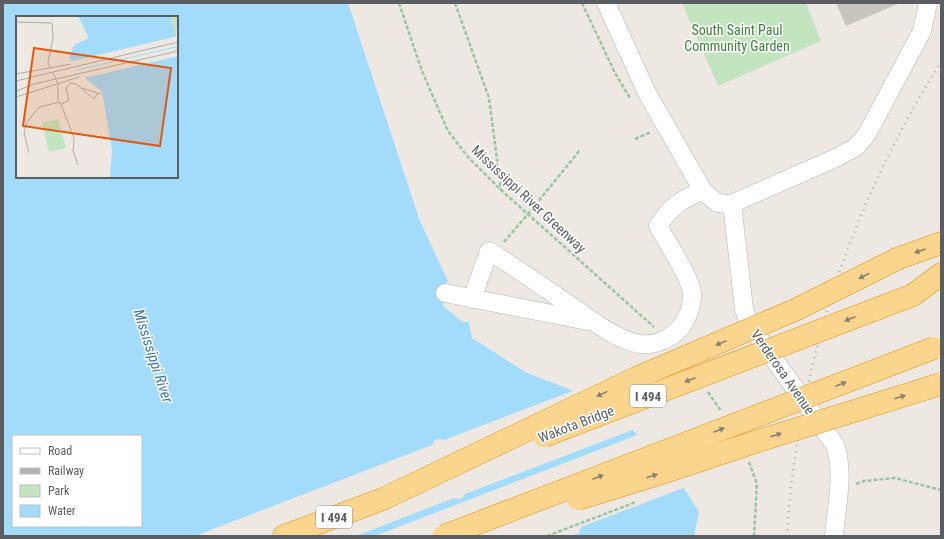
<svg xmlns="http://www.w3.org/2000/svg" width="944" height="539" viewBox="0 0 944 539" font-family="'Roboto Condensed',sans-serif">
	<rect width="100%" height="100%" fill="#ede9e2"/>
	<polygon fill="#c2e4bf" points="682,3 806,3 821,41 718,86"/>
	<path fill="#a3dcfb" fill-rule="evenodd" d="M3,3h345l72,218 28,60 -5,12v13l20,16h6l3,16 55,35 45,17 52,31 49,50 26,41 -5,24h-691zM17,17h160v160h-160zM13,436h128v90h-128z"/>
	<g fill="#ede9e2">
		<polygon points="575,390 626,419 635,429 465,494 462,498 459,499 454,498 356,536 195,536 432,445 435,440 439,439 444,440"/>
		<polygon points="640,434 675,470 686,487 581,527 579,533 572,536 375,536"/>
	</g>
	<polygon fill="#c8c4bf" points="836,3 900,3 846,26"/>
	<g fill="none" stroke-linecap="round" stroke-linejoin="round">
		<g stroke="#b3b5b9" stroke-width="19">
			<g id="minor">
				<polyline points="606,3 647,93 703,191 717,203 731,204 838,157 856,147 867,134 922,31 928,3"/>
				<path d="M731,204l2,8 11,97 4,11 6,11 81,114c10,27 1,64 -1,91"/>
				<polyline points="445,293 588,321"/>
				<path d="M472,299l17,-48c29,18 57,38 85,57 19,13 44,33 67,36 14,2 31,-6 40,-17 7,-10 12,-22 11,-34 -1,-14 -26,-53 -34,-67 12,-19 25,-28 45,-35"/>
			</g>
		</g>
		<g stroke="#e69009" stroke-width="23">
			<g id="highway">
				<polyline points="899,258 941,243"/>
				<polyline points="913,295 941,274"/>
				<polyline points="284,536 383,499"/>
			</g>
		</g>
		<g stroke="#99c4a2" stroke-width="2.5" stroke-dasharray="4 2" stroke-linecap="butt">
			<polyline points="399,3 422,71 448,131 468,157 501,190 654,327"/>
			<polyline points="455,3 489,98 501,190"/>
			<polyline points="582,3 615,73 630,98"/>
			<polyline points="635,139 651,132"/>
			<polyline points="504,242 528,214 580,150"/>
			<polyline points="708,392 721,411"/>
			<polyline points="749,462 757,484 754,536"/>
			<polyline points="856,484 864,481 895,478 941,490"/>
		</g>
		<use href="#minor" stroke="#fff" stroke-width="18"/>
		<use href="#highway" stroke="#f9d58d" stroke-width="22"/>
		<path stroke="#b1b2b2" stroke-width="3" stroke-dasharray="1 5" stroke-linecap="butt" d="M787,536c2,-40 8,-81 15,-120 24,-129 69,-243 139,-354"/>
		<g stroke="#e69009" stroke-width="23" stroke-linecap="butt">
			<g id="highway-bridge">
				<polyline points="544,436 913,295"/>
				<polyline points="383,499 636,378 795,310 899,258"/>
				<polyline points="578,499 665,472 758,441 941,384"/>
				<polyline points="444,536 934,348"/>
			</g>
		</g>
		<polyline stroke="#99c4a2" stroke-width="2.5" stroke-dasharray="4 2" stroke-linecap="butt" points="547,536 636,502"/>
		<use href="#highway-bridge" stroke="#f9d58d" stroke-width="22"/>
	</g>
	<defs><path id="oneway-solid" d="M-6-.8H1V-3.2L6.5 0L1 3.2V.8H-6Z"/></defs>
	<g fill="#8a826f">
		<use href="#oneway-solid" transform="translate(920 251) rotate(161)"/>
		<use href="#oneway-solid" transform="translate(864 276) rotate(153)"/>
		<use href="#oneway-solid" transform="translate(850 319) rotate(159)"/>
		<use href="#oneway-solid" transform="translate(721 343) rotate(157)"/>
		<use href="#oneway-solid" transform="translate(690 380) rotate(159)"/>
		<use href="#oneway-solid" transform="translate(841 384) rotate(-21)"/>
		<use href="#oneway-solid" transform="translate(602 394) rotate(154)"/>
		<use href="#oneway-solid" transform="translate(900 397) rotate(-18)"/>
		<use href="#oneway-solid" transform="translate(719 430) rotate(-21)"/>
		<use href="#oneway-solid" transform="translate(776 435) rotate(-17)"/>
		<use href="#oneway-solid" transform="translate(652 476) rotate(-17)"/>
		<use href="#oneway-solid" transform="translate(598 477) rotate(-21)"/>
	</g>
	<g text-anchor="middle" stroke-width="3" stroke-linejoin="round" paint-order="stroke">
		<g fill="#fff" stroke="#8c8e91" stroke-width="1">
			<rect x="630" y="385" width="36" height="22" rx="3"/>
			<rect x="316" y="506" width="36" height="22" rx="3"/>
		</g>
		<g font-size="13" font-weight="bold" fill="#5a5e62">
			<text x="648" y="401">I 494</text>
			<text x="334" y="522">I 494</text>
		</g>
		<g font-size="14" fill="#3a8338" stroke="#fff">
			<text x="737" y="35">South Saint Paul<tspan x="737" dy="16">Community Garden</tspan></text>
		</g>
		<g font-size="14" fill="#5a5e62" stroke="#fff">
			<text transform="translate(529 199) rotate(43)" y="5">Mississippi River Greenway</text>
			<text transform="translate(783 372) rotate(55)" y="5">Verderosa Avenue</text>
			<text transform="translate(576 424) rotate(-21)" y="5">Wakota Bridge</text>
		</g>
		<g font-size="15" font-style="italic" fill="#3f78a4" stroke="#fff">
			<text transform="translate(153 356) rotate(72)" y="5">Mississippi River</text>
		</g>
	</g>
	<g transform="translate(16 16)">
		<rect width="162" height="162" fill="#ede9e2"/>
		<path d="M154,0h8l-2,20 -1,-3zM42,103l8,29 -17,4 -7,-29z" fill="#c2e4bf"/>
		<path d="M62,0h92l8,26v136h-68l2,-28 -10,-58 -24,-20 -9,-15 5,-12 13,-6 1,-3z" fill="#a3dcfb"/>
		<path d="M162,20v10l-104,24 -5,-8zM162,31v9l-72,17 -24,5 -7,-7z" fill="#ede9e2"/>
		<path fill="none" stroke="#aeadab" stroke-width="1" d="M0,6l36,1 1,15 -5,25 2,5M37,57l5,11v17M0,58l55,-10M0,65l162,-39M66,72l19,6M0,75l18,-7 144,-33M0,81l63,-20M46,88l7,-4 -3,-11 4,-6 6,1 18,15 4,-6M13,137l-5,-20 3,-11 12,-15 21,-5 14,36 -1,13 5,14"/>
		<path fill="#e15910" fill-opacity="0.15" stroke="#e15910" stroke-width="2" d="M18,32l137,20 -11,78 -137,-20z"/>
		<rect width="162" height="162" fill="none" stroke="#5a5e62" stroke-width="2"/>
	</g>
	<rect width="944" height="539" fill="none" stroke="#5a5e62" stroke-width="8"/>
	<rect x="12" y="435" width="130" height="92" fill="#ffffff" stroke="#bdbfc0"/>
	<rect x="20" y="448" width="20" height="6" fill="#ffffff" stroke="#bdbfc0"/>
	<text x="48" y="455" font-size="12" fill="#5a5e62">Road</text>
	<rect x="20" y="468" width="20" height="6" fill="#b1b2b2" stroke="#bdbfc0"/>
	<text x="48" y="475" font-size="12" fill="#5a5e62">Railway</text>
	<rect x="20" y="485" width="20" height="12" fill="#c2e4bf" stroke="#bdbfc0"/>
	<text x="48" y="495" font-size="12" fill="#5a5e62">Park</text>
	<rect x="20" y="505" width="20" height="12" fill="#a3dcfb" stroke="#bdbfc0"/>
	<text x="48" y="515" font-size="12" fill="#5a5e62">Water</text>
</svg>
